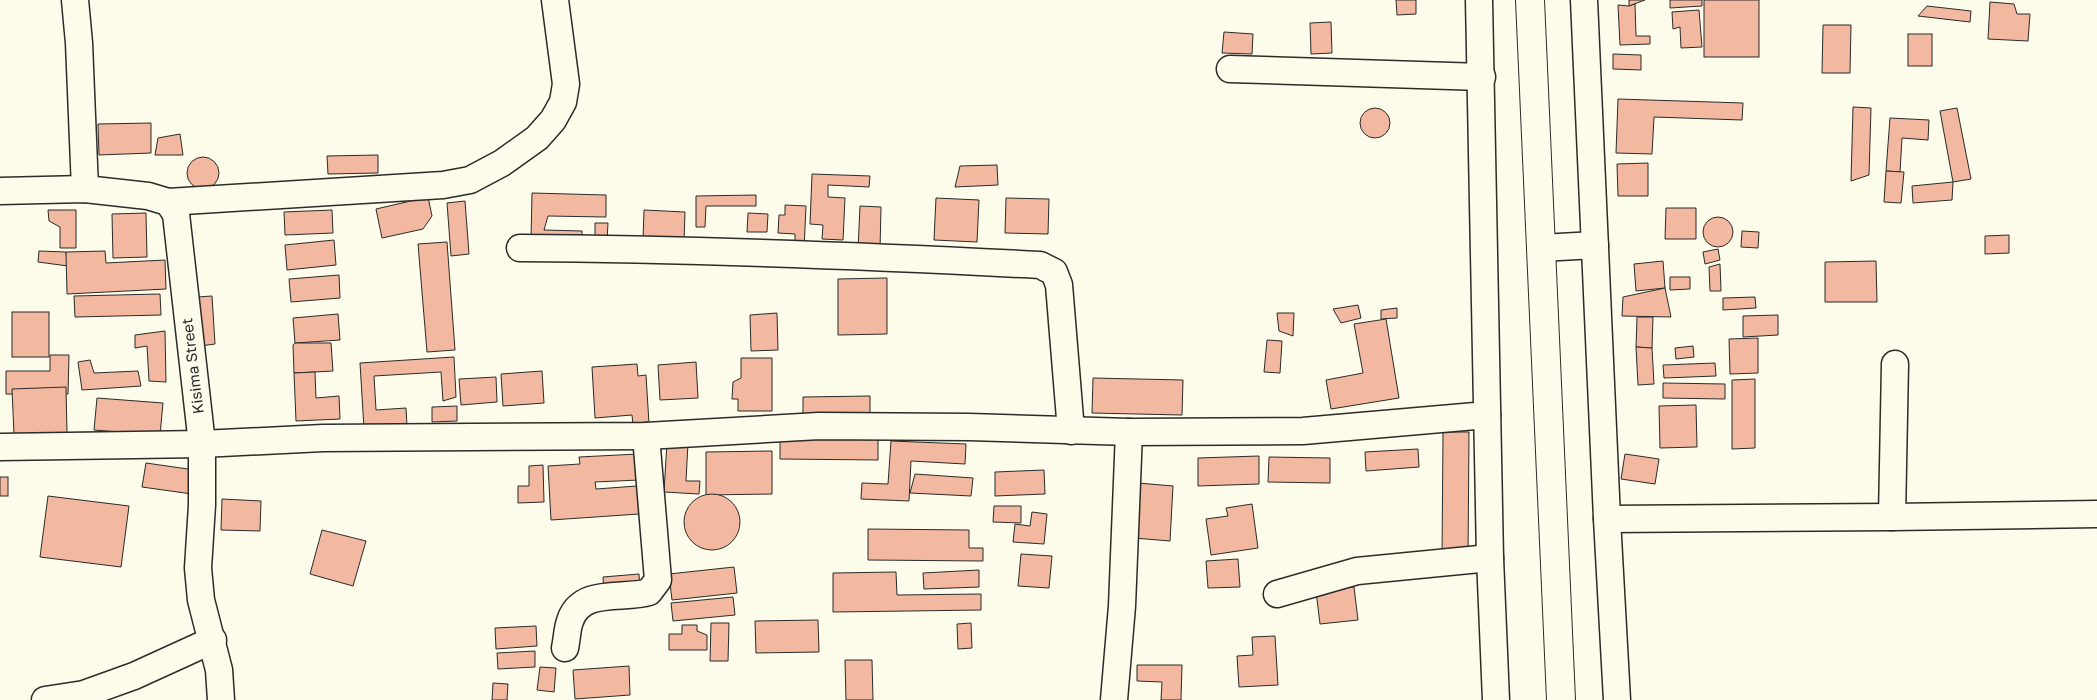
<svg xmlns="http://www.w3.org/2000/svg" width="2097" height="700" viewBox="0 0 2097 700" font-family="'Golos Text',sans-serif">
	<rect width="100%" height="100%" fill="#fdfbea"/>
	<g fill="#f2b8a0" stroke="#2b2b2b">
		<polygon points="1396,0 1416,0 1416,14 1397,15"/>
		<polygon points="1629,0 1645,0 1629,6"/>
		<polygon points="1670,0 1702,0 1702,6 1670,8"/>
		<rect x="1704" y="0" width="55" height="57"/>
		<polygon points="1990,2 2014,4 2017,14 2030,14 2028,41 1988,39"/>
		<polygon points="1635,4 1636,36 1650,36 1650,44 1620,45 1618,5 1629,6"/>
		<polygon points="1927,6 1971,11 1970,22 1918,16"/>
		<polygon points="1699,10 1702,47 1681,48 1680,27 1673,29 1672,12"/>
		<polygon points="1331,22 1332,53 1311,54 1310,23"/>
		<polygon points="1823,25 1851,25 1850,73 1822,73"/>
		<polygon points="1224,32 1253,34 1252,54 1222,53"/>
		<rect x="1908" y="34" width="24" height="32"/>
		<polygon points="1613,54 1641,55 1641,70 1613,69"/>
		<polygon points="1618,99 1743,103 1742,120 1654,117 1652,154 1616,153"/>
		<polygon points="1853,107 1871,108 1869,175 1851,181"/>
		<circle cx="1375" cy="123" r="15"/>
		<polygon points="1957,108 1971,179 1953,182 1940,111"/>
		<polygon points="1890,118 1929,120 1928,140 1902,138 1900,172 1886,171"/>
		<polygon points="151,123 151,153 99,155 98,124"/>
		<polygon points="180,134 183,155 155,155 158,138"/>
		<polygon points="378,155 378,173 328,174 327,156"/>
		<circle cx="203" cy="173" r="16"/>
		<polygon points="1648,163 1648,196 1618,196 1617,164"/>
		<polygon points="997,165 998,185 955,187 960,166"/>
		<polygon points="1886,171 1904,172 1901,203 1884,202"/>
		<polygon points="812,174 870,176 869,187 828,185 828,197 845,198 843,240 822,239 823,225 810,224"/>
		<polygon points="1953,182 1952,200 1913,203 1912,186"/>
		<polygon points="532,193 606,195 606,217 548,216 544,230 582,231 582,241 531,240"/>
		<polygon points="756,195 756,206 706,206 705,227 696,227 696,196"/>
		<polygon points="428,197 432,216 423,229 382,238 376,209"/>
		<polygon points="936,198 979,200 977,242 934,240"/>
		<polygon points="1006,198 1049,199 1048,234 1005,233"/>
		<polygon points="465,201 469,254 451,256 447,203"/>
		<polygon points="785,205 806,206 804,250 795,250 795,234 778,233 779,215 785,215"/>
		<polygon points="860,206 881,207 880,250 858,249"/>
		<polygon points="1666,208 1696,208 1696,239 1665,239"/>
		<polygon points="48,210 76,210 76,248 60,248 60,227 49,221"/>
		<polygon points="332,210 333,233 285,235 284,212"/>
		<polygon points="644,210 685,212 684,242 643,240"/>
		<polygon points="146,213 147,257 113,258 112,214"/>
		<polygon points="748,213 768,214 767,232 747,232"/>
		<circle cx="1718" cy="232" r="15"/>
		<polygon points="595,223 608,223 607,241 595,240"/>
		<polygon points="1742,231 1759,232 1758,248 1741,247"/>
		<polygon points="2009,235 2009,253 1985,254 1985,236"/>
		<polygon points="334,240 336,265 287,270 285,245"/>
		<polygon points="447,242 455,350 427,352 418,244"/>
		<polygon points="1718,249 1720,260 1705,264 1703,252"/>
		<polygon points="39,251 66,252 68,266 38,262"/>
		<polygon points="105,251 106,263 165,260 166,289 67,294 66,252"/>
		<polygon points="1663,261 1665,288 1636,291 1634,264"/>
		<polygon points="1876,261 1877,302 1825,302 1825,262"/>
		<polygon points="1720,264 1721,291 1710,291 1709,267"/>
		<polygon points="339,275 340,298 291,302 289,279"/>
		<polygon points="1670,277 1690,277 1690,289 1670,290"/>
		<polygon points="887,278 887,334 838,335 838,279"/>
		<polygon points="1665,288 1671,317 1622,316 1623,297"/>
		<polygon points="160,294 161,315 75,317 74,296"/>
		<polygon points="212,296 215,344 200,346 197,297"/>
		<polygon points="1755,297 1756,308 1723,310 1723,298"/>
		<polygon points="1358,305 1361,318 1341,323 1333,309"/>
		<polygon points="1397,308 1397,318 1381,319 1381,310"/>
		<rect x="12" y="312" width="37" height="45"/>
		<polygon points="777,313 778,350 751,351 750,315"/>
		<polygon points="1277,313 1294,313 1293,336 1279,331"/>
		<polygon points="338,314 340,340 295,343 293,318"/>
		<polygon points="1778,315 1778,335 1743,337 1743,316"/>
		<polygon points="1637,317 1653,317 1652,348 1636,347"/>
		<polygon points="1386,319 1399,398 1331,409 1326,380 1363,373 1354,324"/>
		<polygon points="165,331 166,382 149,381 147,346 135,348 135,335"/>
		<polygon points="1758,338 1758,373 1730,374 1729,339"/>
		<polygon points="1267,340 1282,341 1280,373 1264,372"/>
		<polygon points="295,343 331,343 333,371 294,373 293,345"/>
		<polygon points="1693,346 1694,357 1676,359 1675,348"/>
		<polygon points="1636,347 1652,348 1654,384 1638,385"/>
		<polygon points="50,355 69,355 68,394 6,394 6,371 50,371"/>
		<polygon points="454,357 456,397 443,401 441,372 374,376 376,410 406,408 407,427 364,429 360,363"/>
		<polygon points="741,358 772,358 772,411 738,411 738,399 732,399 733,382 741,378"/>
		<polygon points="90,360 94,373 138,371 141,386 82,390 78,362"/>
		<polygon points="696,362 698,398 660,400 658,365"/>
		<polygon points="1715,363 1716,376 1664,378 1663,365"/>
		<polygon points="637,364 638,376 646,375 649,424 633,425 632,415 595,418 592,367"/>
		<polygon points="542,371 544,403 503,406 501,374"/>
		<polygon points="315,372 316,398 339,396 340,419 296,421 294,373"/>
		<polygon points="496,377 497,402 461,405 459,379"/>
		<polygon points="1093,378 1183,380 1182,415 1092,413"/>
		<polygon points="1755,379 1755,448 1732,449 1732,380"/>
		<polygon points="1663,383 1725,384 1725,399 1663,398"/>
		<polygon points="66,387 67,433 14,435 12,389"/>
		<polygon points="870,396 870,419 803,420 803,397"/>
		<polygon points="97,398 163,403 160,435 94,430"/>
		<polygon points="1696,405 1697,447 1660,448 1659,406"/>
		<polygon points="457,406 457,421 432,422 432,407"/>
		<polygon points="1443,432 1469,432 1468,559 1442,559"/>
		<polygon points="780,433 878,434 878,460 780,459"/>
		<polygon points="891,441 966,444 965,464 911,461 909,501 861,499 862,483 888,484"/>
		<polygon points="667,442 688,443 686,481 700,481 699,494 664,492"/>
		<polygon points="1418,449 1419,467 1366,471 1365,452"/>
		<polygon points="772,451 772,494 706,495 706,452"/>
		<polygon points="638,454 639,480 595,482 596,489 637,486 639,514 551,520 548,466 580,464 579,457"/>
		<polygon points="1625,454 1659,459 1655,484 1621,479"/>
		<polygon points="1259,456 1259,484 1198,486 1198,458"/>
		<polygon points="1269,457 1330,458 1330,483 1268,482"/>
		<polygon points="146,463 195,470 192,494 142,487"/>
		<polygon points="543,465 544,502 518,503 518,486 529,486 529,466"/>
		<polygon points="1044,470 1045,494 995,496 995,472"/>
		<polygon points="915,474 973,478 971,496 910,493"/>
		<rect x="0" y="477" width="8" height="19"/>
		<polygon points="1138,483 1173,486 1170,541 1134,538"/>
		<circle cx="712" cy="522" r="28"/>
		<polygon points="48,496 129,506 121,567 40,557"/>
		<polygon points="222,499 261,501 260,531 221,530"/>
		<polygon points="1252,504 1258,548 1211,555 1206,519 1228,516 1226,508"/>
		<polygon points="994,506 1021,506 1021,523 993,522"/>
		<polygon points="1032,512 1047,514 1044,544 1013,542 1015,524 1030,526"/>
		<polygon points="868,529 969,530 969,548 983,548 983,561 868,560"/>
		<polygon points="322,530 366,541 353,586 310,574"/>
		<polygon points="1021,554 1052,556 1049,588 1018,586"/>
		<polygon points="1238,559 1240,587 1208,588 1206,561"/>
		<polygon points="734,567 737,593 672,600 669,574"/>
		<polygon points="979,570 979,587 924,589 923,573"/>
		<polygon points="896,572 897,595 981,594 981,610 833,612 833,573"/>
		<polygon points="639,574 640,590 604,593 603,577"/>
		<polygon points="1354,587 1358,620 1320,624 1316,591"/>
		<polygon points="733,597 735,615 673,621 671,603"/>
		<polygon points="818,620 819,652 756,653 755,621"/>
		<polygon points="711,623 729,623 728,661 710,661"/>
		<polygon points="971,623 972,648 958,649 957,624"/>
		<polygon points="682,625 697,625 697,631 707,635 707,650 669,650 669,634 682,634"/>
		<polygon points="536,626 537,646 496,649 495,628"/>
		<polygon points="1275,636 1278,685 1239,687 1237,656 1253,655 1252,637"/>
		<polygon points="535,651 535,667 498,669 497,653"/>
		<polygon points="845,660 872,660 873,700 846,700"/>
		<polygon points="1137,665 1182,665 1181,700 1161,700 1162,682 1137,681"/>
		<polygon points="629,666 630,695 575,699 573,670"/>
		<polygon points="540,667 556,668 554,692 537,690"/>
		<polygon points="493,683 508,684 507,700 492,700"/>
	</g>
	<g fill="none" stroke-linecap="round" stroke-linejoin="round">
		<g stroke="#2b2b2b" stroke-width="29">
			<g id="minor">
				<polyline points="75,0 79,43 85,189"/>
				<polyline points="1479,0 1490,558 1496,700"/>
				<polyline points="1584,0 1607,519 1617,700"/>
				<polyline points="1230,69 1482,77"/>
				<polyline points="0,191 85,189 148,196 168,202 176,214 202,444 202,505 198,568 201,600 219,670 221,700"/>
				<polyline points="168,202 443,185 470,180 502,163 537,138 553,120 563,102 566,84 555,0"/>
				<path d="M520,248c174,1 347,8 520,17l14,7 5,13 12,146"/>
				<polyline points="1541,248 1595,245"/>
				<polyline points="0,447 202,444 323,438 646,436 819,426 969,427 1129,432 1303,431 1487,415"/>
				<polyline points="1892,517 1895,364"/>
				<polyline points="1607,519 1892,517 2097,514"/>
				<polyline points="1277,594 1357,571 1490,558"/>
				<path d="M565,648c2,-9 2,-19 5,-27 11,-34 53,-21 79,-29l9,-12 -12,-144"/>
				<polyline points="45,700 84,694 134,676 213,640"/>
				<polyline points="1114,700 1122,606 1129,432"/>
			</g>
		</g>
		<g stroke="#2b2b2b" stroke-width="30">
			<polyline id="highway" points="1530,0 1561,700"/>
		</g>
		<use href="#minor" stroke="#fdfbea" stroke-width="26"/>
		<use href="#highway" stroke="#fdfbea" stroke-width="28"/>
	</g>
	<g text-anchor="middle" stroke-width="4" stroke-linejoin="round" paint-order="stroke">
		<g font-size="15" fill="#2b2b2b" stroke="#fdfbea">
			<text transform="translate(193 366) rotate(-97)" y="5">Kisima Street</text>
		</g>
	</g>
</svg>
